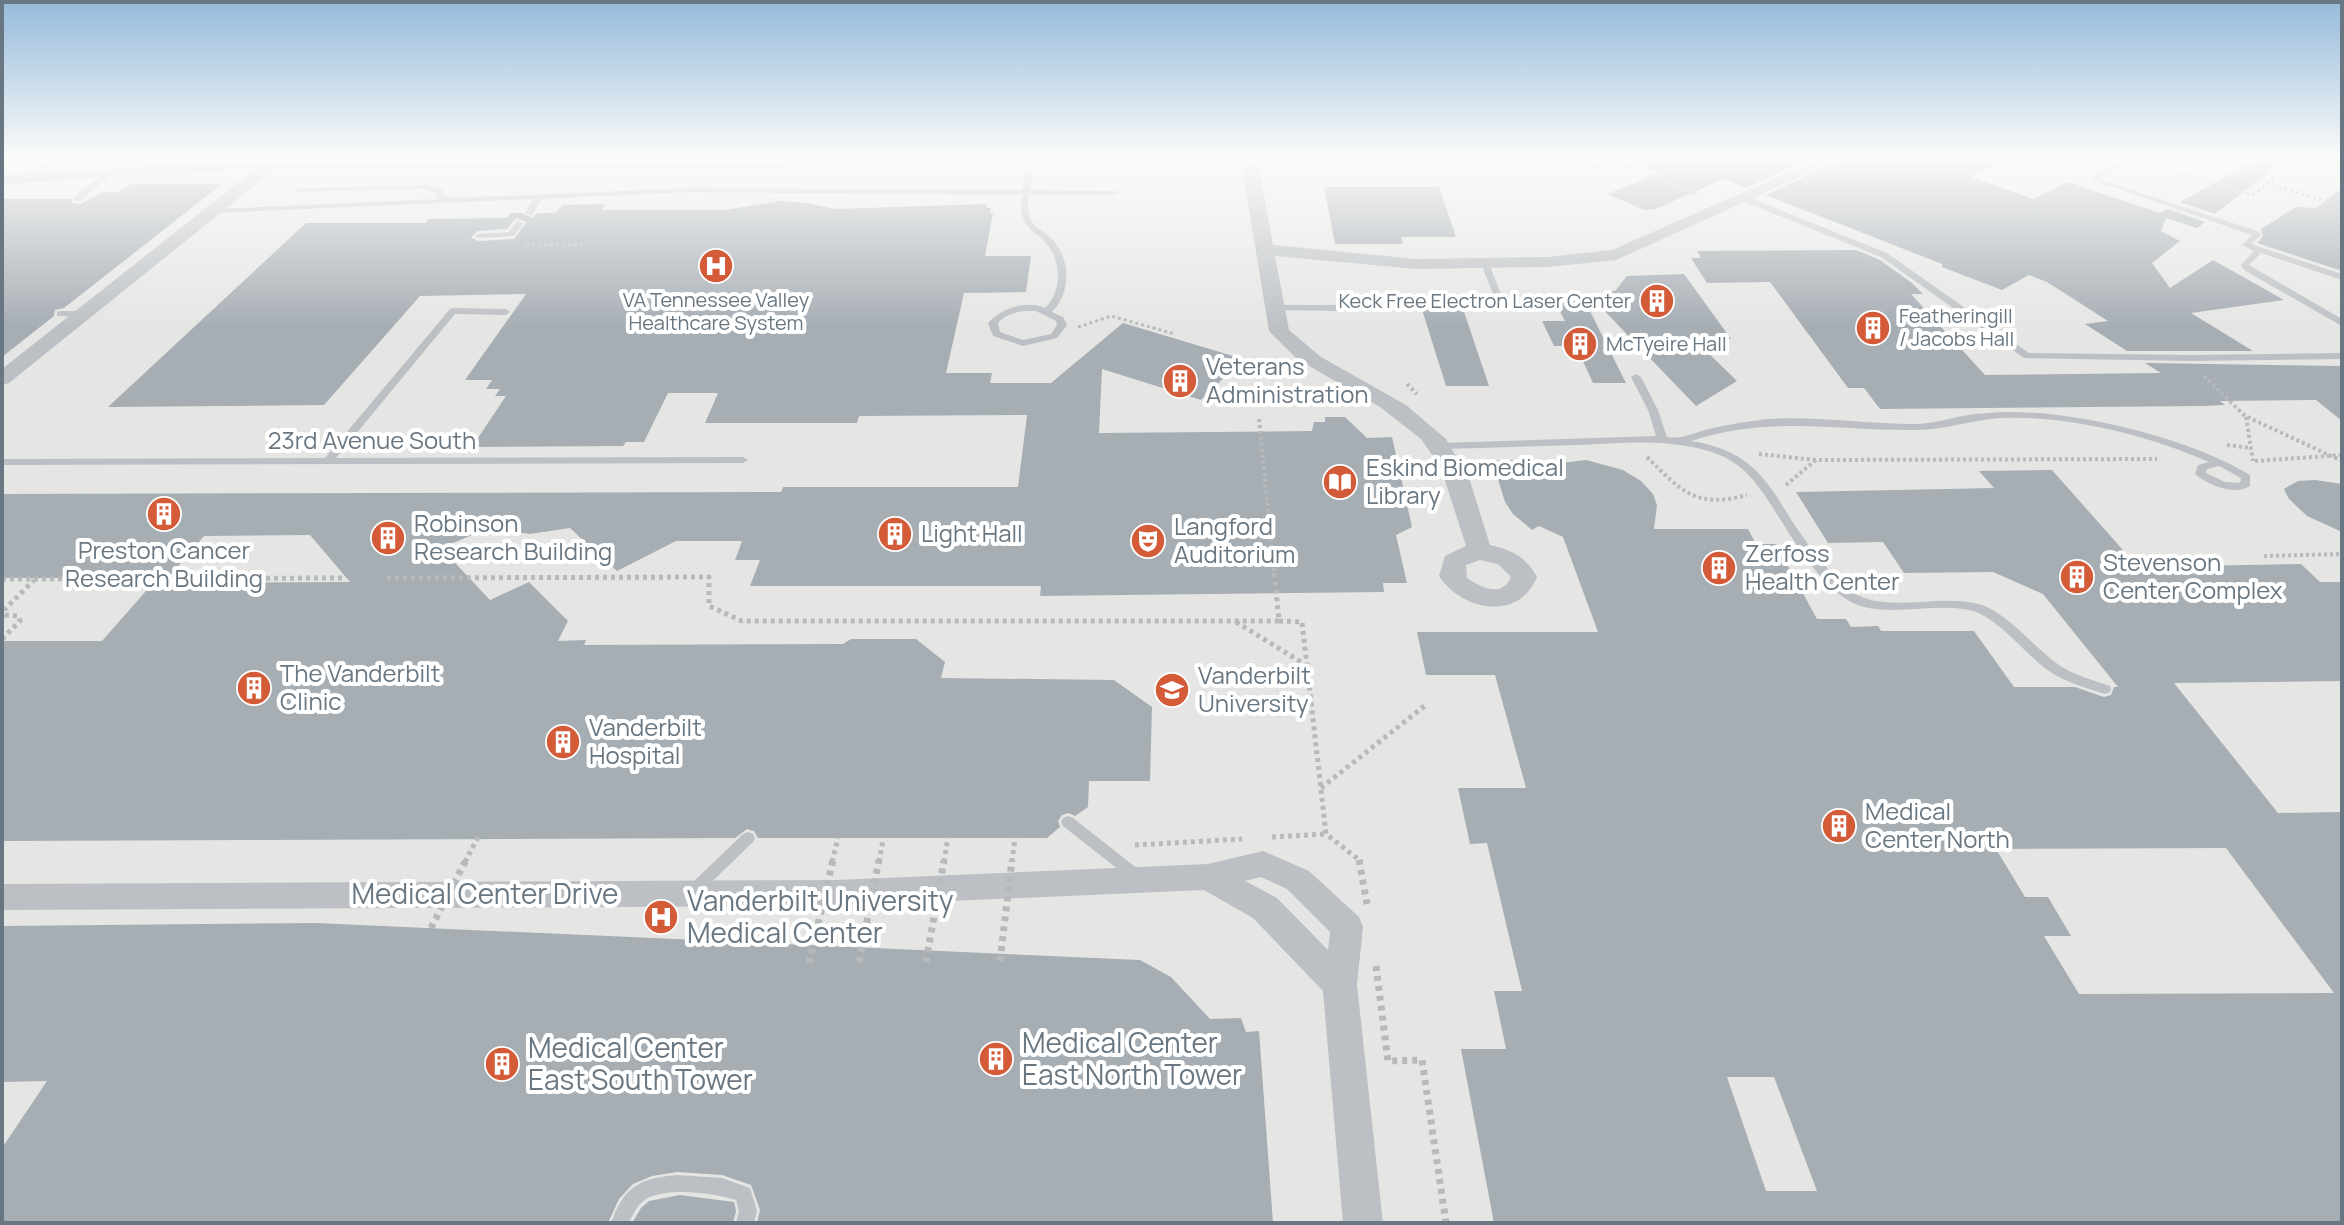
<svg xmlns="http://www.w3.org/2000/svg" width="2344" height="1225" viewBox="0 0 2344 1225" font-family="Manrope,sans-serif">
	<rect width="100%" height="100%" fill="#f7f7f4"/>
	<rect fill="#e5e6e4" x="2" y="157" width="2340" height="1066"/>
	<g fill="#a6adb3" fill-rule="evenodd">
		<polygon points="1623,157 1816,157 1746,188 1724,179 1655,209 1644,210 1607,194 1660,173"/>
		<polygon points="1847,157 2011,157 1971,177 2033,199 2068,182 2160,213 2168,209 2205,222 2197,228 2166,218 2161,231 2180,241 2152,263 2170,288 2213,260 2284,300 2191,313 2253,351 2127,351 2085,324 2108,321 2047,282 2029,275 2002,290 1942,267 1942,264 1766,195"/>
		<polygon points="2262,157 2280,157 2283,161 2215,214 2180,202"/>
		<polygon points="130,184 222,184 64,308 55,310 54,316 2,357 2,199 71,199 72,203 80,204 103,192 119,192"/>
		<polygon points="1324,187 1439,187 1456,237 1401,237 1403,244 1335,244"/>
		<polygon points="2342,188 2342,271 2257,243 2263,236 2261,229 2296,207 2316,208"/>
		<path d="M779,201l27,2 30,6 151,-5 -1,4h5l-1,5h3l-8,43h46l-5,36 -62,1 -18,80h46l-2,10h61l72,-60 120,36 -42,41 -99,-31 -3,64 213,-2 2,-9h11v-5h20l22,21 25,-1 20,90 -16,8 11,48h-24l1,9 -344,4 1,-10h-291l10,-26h-25l7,-19h-66l-59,30 -23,-21 9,-4 -16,-2 -17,-16 -40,6 -41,-6 -48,20 49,52 39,-18 39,39 -10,20 28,-1 -2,5 259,-1 8,-5h65l29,23 -4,16 173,2 38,27 -2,74h-61l-1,26 -13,9 -6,-3 -7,2 -4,6 2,6 -13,11h-289l-4,-7 -7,-2 -12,9 -733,3v-200h100l51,-58 197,-1 -40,-47 -106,1 -36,42h-166v-84l779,-2 2,-5h235l9,-72 -168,1 -2,7h-152l13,-30h-50l-24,49h-18l-3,4 -151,1 34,-51h-11l5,-7h-14l6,-9h-27l61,-86 -106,2 -96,109 -216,2 198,-184h120l3,-4 78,-1 4,-5h11l10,5 5,-5h19l6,-8 43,-1 -3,6h124zM516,218l11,4 -13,17 -36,2 -7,-4 7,-6 29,-2z"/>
		<polygon points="1856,250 1880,260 1912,283 1923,294 1911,294 1985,375 2161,373 2145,363 2342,366 2342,421 2316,400 2220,401 2225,405 2204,406 1880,409 1864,388 1848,388 1770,282 1707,283 1691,258 1701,258 1697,251"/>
		<polygon points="1684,274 1731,339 1717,339 1722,346 1702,347 1737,381 1696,406 1595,301 1610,301 1604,291 1615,291 1627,276"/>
		<polygon points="1419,300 1460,300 1489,386 1446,386"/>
		<polygon points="1585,301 1626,383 1593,383 1576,346 1554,346 1542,321 1565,321 1555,302"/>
		<path d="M1492,460h44l8,5 42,-5 37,10 18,11 12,13 4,11 -3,24h94l8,15h20l41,75h29l5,8 27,-1 3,5h93l40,56h61l29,10 7,-2 3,-8h4l-75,-93 -50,-22 -89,1 -21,-31 -55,1 -32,-51 198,-4 -15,-17 73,-1 86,97 163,-3 19,18h22v99l-168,2 104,130 64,-1v411h-848l-33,-174h45l-12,-58h28l-35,-148 -17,1 -12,-56h68l-31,-113h-69l-9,-43h181l-35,-95 -24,-11 -7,4 -19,-16 -8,-12zM2226,848l108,145 -255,1 -35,-58h27l-23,-39h-23l-29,-48zM1727,1077h47l43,114h-51z"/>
		<polygon points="2315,480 2342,484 2342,532 2307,516 2289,499 2284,489 2298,481"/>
		<polygon points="316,923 1140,960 1171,977 1210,1019 1241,1018 1246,1032 1259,1031 1273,1223 757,1223 760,1210 751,1185 722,1175 677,1172 652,1176 633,1184 619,1199 608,1223 2,1223 2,1148 47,1081 2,1082 2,926"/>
		<polygon points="680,1195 734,1202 736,1211 733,1223 632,1223 641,1208 649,1201"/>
	</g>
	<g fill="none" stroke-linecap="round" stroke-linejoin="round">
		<g stroke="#b7babc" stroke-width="3" stroke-dasharray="3 3" stroke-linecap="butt">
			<polyline points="1544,157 1596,167 1631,168"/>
			<polyline points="1603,157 1698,195"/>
			<polyline points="1693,157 1745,175"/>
			<polyline points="2254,157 2289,167 2342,173"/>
			<polyline points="2322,157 2342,171"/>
			<polyline points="2254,159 2274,178"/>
			<polyline points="2149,165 2253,195 2303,157"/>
			<polyline points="1736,172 1771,157"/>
			<polyline points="2267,184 2330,202"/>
			<polyline points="526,245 584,245 586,242"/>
			<polyline points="1078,327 1111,316 1175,334"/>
		</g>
		<g stroke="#b7babc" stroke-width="4" stroke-dasharray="3 3" stroke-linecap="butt">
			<polyline points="2204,376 2245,416 2342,461"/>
			<polyline points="1407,384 1417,394"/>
			<polyline points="2246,417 2253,461"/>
			<polyline points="1259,419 1274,572"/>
			<polyline points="2227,445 2251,448"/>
			<polyline points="1759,454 1816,460"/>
			<path d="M1647,457c34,34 49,52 100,38"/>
			<polyline points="2255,461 2342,455"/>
			<polyline points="1786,485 1816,460 2157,459"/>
			<polyline points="2264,556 2342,554"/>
		</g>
		<g stroke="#b7babc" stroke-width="5" stroke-dasharray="4 4" stroke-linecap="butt">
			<polyline points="387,578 709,577 709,606 742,621 1279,621 1274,570"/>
			<polyline points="2,579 344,578"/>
			<polyline points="1279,621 1302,622 1326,834 1362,862"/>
			<polyline points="1236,622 1306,665"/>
			<polyline points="2,639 20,621 18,616 5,615 5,609 34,580"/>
			<polyline points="1321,788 1427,704"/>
			<polyline points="1272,837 1326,834"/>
			<polyline points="1135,845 1242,839"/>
		</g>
		<g stroke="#b7babc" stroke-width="7" stroke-dasharray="5 5" stroke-linecap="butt">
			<polyline points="1359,860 1367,904"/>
			<polyline points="1376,966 1388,1061 1422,1060 1446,1223"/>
		</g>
		<g fill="#bcc0c4" fill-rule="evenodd">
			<polygon points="58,157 67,157 32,179 25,177"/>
			<polygon points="2127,157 2136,157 2099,179 2260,232 2260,236 2251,244 2342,274 2342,280 2261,253 2249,265 2342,319 2342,326 2244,270 2241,265 2254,251 2242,245 2252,235 2089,179"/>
			<path d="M1028,160l7,2 -5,28 86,1 4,2 -4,2h-87c-1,8 -2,17 2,25 4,8 13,11 19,17 21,20 22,55 2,75l11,5 4,8 -10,13 -34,8 -30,-10 -5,-13c14,-15 38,-23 57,-15 17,-16 17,-47 1,-65 -7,-8 -17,-12 -22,-23 -4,-8 -3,-17 -2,-25l-331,-3 -149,7 -10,16h-3l-4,-2 9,-14 -320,14 -4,-2 4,-2 226,-10 -4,-2 -2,-5 -9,-3 -129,3 -1,-2 4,-2 126,-3 16,4 2,5 8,4 240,-10 331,2zM1025,311h11l20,10 1,4 -6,9 -28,6 -23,-8 -2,-9c7,-8 16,-11 27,-12z"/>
			<polygon points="109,169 116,171 80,201 74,201 74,197"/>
			<polygon points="1740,196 1746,196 1887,253 2029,353 2190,355 2342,353 2342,359 2190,361 2024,358 1881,257 1740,200"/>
			<polygon points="517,221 524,223 514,236 478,238 474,236 478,234 509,232"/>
			<polygon points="1482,262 1489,264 1505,304 1504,306 1498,306 1497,304 1481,264"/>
			<polygon points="1274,305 1344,305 1348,308 1344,311 1271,310 1270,308"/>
			<polygon points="453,308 506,309 510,312 506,315 455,314 336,458 743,457 748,460 743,463 2,465 2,459 325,458 450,309"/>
			<polygon points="60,311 84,311 88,314 84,317 57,316 57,312"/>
			<path d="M1636,374l5,3 17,33 9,27c16,3 30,-6 46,-9 18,-4 36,-7 55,-9 48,-3 97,5 146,5 18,0 36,-6 54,-9 12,-2 24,-2 36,-3 71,-2 185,26 246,63v11c-16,10 -42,-1 -55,-12l3,-9 11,-3c-61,-27 -141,-47 -208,-44 -29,2 -57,12 -85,12 -81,1 -145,-15 -225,11 21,3 45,11 61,26 17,15 28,35 40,54 15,23 33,47 54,66 33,31 95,4 136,18 28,10 52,43 77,60 15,10 33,15 51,21l1,3 -1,3 -5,2c-19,-6 -40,-12 -56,-23 -22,-15 -51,-53 -76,-60 -39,-11 -95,12 -130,-14 -25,-18 -45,-49 -61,-75 -17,-26 -31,-53 -60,-66 -46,-19 -96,-13 -144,-11 -46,1 -93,3 -139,4l-5,-3 5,-3 217,-7 -8,-26 -17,-33zM2219,466l22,12 -1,5 -15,-1 -19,-9 1,-4z"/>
			<polygon points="1068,816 1073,818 1143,873 1145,877 1143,881 1138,883 1133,881 1063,826 1061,822 1063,818"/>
			<polygon points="748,832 753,834 755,838 753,842 698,895 693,897 688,895 686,891 688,887 743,834"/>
			<path d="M677,1175l45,3 28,10 7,23 -3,12h-18l3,-12 -3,-11c-22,-7 -66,-13 -88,-2 -10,5 -15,16 -19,25h-18c13,-36 28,-45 66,-48z"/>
		</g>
		<g fill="#bcc0c4" fill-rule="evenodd">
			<path d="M1257,157l16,88 144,14 131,-2 64,-7 211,-93h21l-228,103 -68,7 -131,2 -142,-13 14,74 32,27 85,48 40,34 24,42 20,64c22,5 36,12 47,32 -18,45 -75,34 -98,-1l6,-20 21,-10 -25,-78 -20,-29 -41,-32 -83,-48 -28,-28 -27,-165 -968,4 -265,213 -7,2v-16l252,-199 -142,6 -110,9v-10l248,-15zM1480,560l18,4 13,13c-9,21 -29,11 -44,1l-1,-13z"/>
			<polygon points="2114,157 2135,157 2137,159 2129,164"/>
			<path d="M1263,851l46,20 50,46 4,10 -6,58 26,238h-40l-20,-232 -70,-73 -49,-28 -367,16 -835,4v-26l835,-4 371,-16zM1261,877l26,12 43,43 -2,18 -51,-52 -32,-17z"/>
		</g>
		<g stroke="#b7babc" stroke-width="5" stroke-dasharray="4 4" stroke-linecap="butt">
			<polyline points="465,862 478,837"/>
			<polyline points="832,862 838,838"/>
			<polyline points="879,862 883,840"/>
			<polyline points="944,862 948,837"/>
			<polyline points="1012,862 1015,837"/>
		</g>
		<g stroke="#b7babc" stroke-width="7" stroke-dasharray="5 5" stroke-linecap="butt">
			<polyline points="431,928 466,860"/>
			<polyline points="1000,961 1012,860"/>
			<polyline points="859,962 879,860"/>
			<polyline points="926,962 944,860"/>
			<polyline points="809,963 833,860"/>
		</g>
	</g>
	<linearGradient id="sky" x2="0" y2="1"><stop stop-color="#95bada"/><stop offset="0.48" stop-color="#fbfbfa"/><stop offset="1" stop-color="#fbfbfa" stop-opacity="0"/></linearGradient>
	<rect width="2344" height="328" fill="url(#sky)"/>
	<defs>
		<g id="hospital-disc" transform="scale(1.8)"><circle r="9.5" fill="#d35b38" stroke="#fff"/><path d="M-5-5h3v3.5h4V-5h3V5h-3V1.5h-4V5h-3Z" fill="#fff"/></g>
		<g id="building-disc" transform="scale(1.8)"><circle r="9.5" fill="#d35b38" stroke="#fff"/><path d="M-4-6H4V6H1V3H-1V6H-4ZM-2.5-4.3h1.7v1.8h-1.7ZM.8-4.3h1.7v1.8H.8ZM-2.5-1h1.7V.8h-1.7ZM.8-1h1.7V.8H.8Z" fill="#fff"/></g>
		<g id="library-disc" transform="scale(1.8)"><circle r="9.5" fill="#d35b38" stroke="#fff"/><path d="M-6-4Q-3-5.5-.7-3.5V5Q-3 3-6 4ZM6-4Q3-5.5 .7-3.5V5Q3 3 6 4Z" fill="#fff"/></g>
		<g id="theatre-disc" transform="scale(1.8)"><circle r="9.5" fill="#d35b38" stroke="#fff"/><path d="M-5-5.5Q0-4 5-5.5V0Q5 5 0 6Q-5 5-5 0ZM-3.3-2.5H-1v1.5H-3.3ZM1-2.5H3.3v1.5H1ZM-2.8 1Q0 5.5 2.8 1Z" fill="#fff"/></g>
		<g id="university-disc" transform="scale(1.8)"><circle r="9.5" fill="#d35b38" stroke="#fff"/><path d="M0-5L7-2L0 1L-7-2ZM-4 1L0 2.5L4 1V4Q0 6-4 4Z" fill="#fff"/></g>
	</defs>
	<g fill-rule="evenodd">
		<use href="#hospital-disc" x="716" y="266"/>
		<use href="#building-disc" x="1657" y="301"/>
		<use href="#building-disc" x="1873" y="328"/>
		<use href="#building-disc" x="1580" y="344"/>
		<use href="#building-disc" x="1180" y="381"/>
		<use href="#library-disc" x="1340" y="482"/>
		<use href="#building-disc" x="164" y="514"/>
		<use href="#building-disc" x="895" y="534"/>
		<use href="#building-disc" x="388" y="538"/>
		<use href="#theatre-disc" x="1148" y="541"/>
		<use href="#building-disc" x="1719" y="568"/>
		<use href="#building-disc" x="2077" y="577"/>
		<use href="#building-disc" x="254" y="688"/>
		<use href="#university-disc" x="1172" y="690"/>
		<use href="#building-disc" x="563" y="742"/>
		<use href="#building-disc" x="1839" y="826"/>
		<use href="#hospital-disc" x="661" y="917"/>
		<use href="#building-disc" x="996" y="1059"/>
		<use href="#building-disc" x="502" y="1064"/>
	</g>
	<g text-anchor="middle" stroke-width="8" stroke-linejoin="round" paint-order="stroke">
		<g font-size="20" fill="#697782" stroke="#fff" text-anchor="start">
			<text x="716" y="307" text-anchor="middle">VA Tennessee Valley<tspan x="716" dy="23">Healthcare System</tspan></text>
			<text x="1631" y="308" text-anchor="end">Keck Free Electron Laser Center</text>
			<text x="1899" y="323">Featheringill<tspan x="1899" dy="23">/ Jacobs Hall</tspan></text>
			<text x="1606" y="351">McTyeire Hall</text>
		</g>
		<g font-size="24" fill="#697782" stroke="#fff" text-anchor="start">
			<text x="1206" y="375">Veterans<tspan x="1206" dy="28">Administration</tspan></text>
			<text x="1366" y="476">Eskind Biomedical<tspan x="1366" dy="28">Library</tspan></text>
			<text x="414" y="532">Robinson<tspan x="414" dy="28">Research Building</tspan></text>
			<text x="1174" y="535">Langford<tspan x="1174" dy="28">Auditorium</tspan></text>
			<text x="921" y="542">Light Hall</text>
			<text x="164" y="559" text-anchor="middle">Preston Cancer<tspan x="164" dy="28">Research Building</tspan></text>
			<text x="1745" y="562">Zerfoss<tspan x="1745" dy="28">Health Center</tspan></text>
			<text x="2103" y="571">Stevenson<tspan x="2103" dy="28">Center Complex</tspan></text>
			<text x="280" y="682">The Vanderbilt<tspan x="280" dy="28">Clinic</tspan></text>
			<text x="1198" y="684">Vanderbilt<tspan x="1198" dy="28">University</tspan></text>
			<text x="589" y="736">Vanderbilt<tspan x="589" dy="28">Hospital</tspan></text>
			<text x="1865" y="820">Medical<tspan x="1865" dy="28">Center North</tspan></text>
		</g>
		<g font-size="24" fill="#697782" stroke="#fff">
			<text x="372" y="449">23rd Avenue South</text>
		</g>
		<g font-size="28" fill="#697782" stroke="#fff">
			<text x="485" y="904">Medical Center Drive</text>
		</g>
		<g font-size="28" fill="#697782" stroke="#fff" text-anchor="start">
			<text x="687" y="911">Vanderbilt University<tspan x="687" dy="32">Medical Center</tspan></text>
			<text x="1022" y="1053">Medical Center<tspan x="1022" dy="32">East North Tower</tspan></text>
			<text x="528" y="1058">Medical Center<tspan x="528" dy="32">East South Tower</tspan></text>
		</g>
	</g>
	<rect width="2344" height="1225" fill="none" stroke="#697782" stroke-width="8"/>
</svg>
